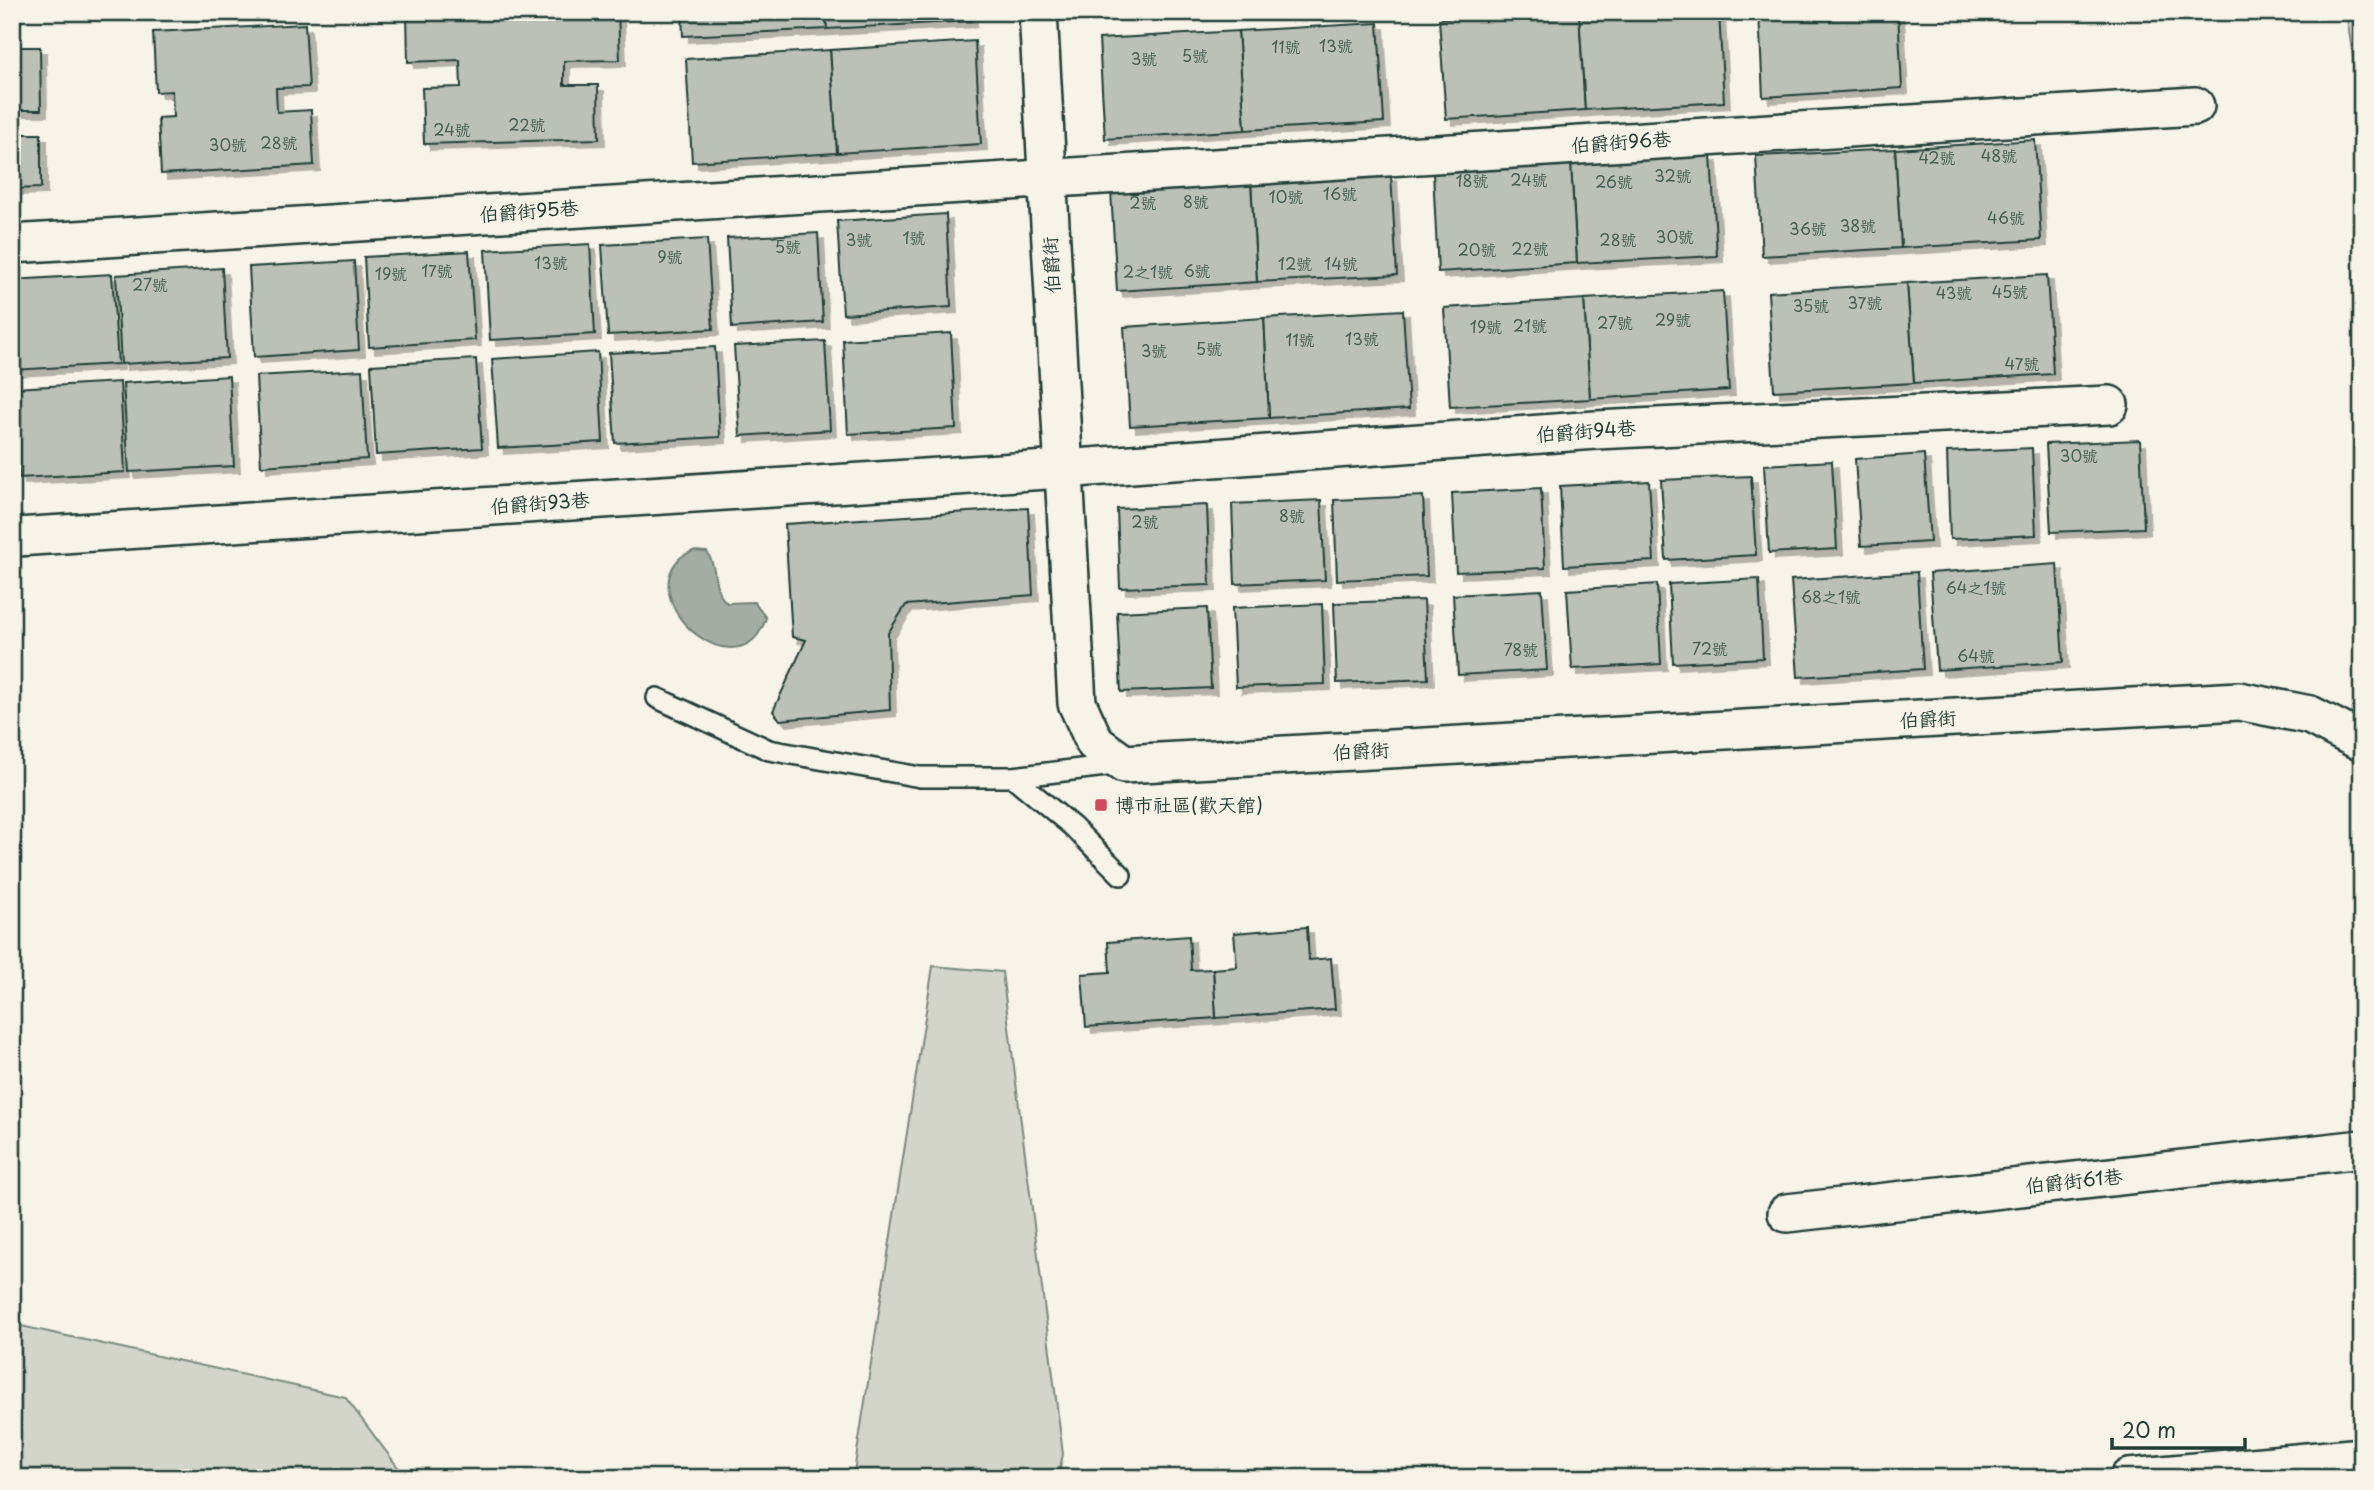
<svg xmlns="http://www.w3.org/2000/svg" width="2374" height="1490" viewBox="0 0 2374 1490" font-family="'Playpen Sans','LXGW WenKai TC',sans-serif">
	<defs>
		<filter id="shadow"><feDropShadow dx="6" dy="6" stdDeviation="0" flood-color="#0004"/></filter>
	</defs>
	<rect width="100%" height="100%" fill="#f7f3e8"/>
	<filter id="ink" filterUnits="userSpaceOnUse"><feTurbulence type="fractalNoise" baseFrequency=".0143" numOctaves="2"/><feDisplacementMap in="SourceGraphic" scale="14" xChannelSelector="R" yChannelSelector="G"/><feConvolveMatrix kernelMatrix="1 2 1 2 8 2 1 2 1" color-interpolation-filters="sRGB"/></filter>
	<g filter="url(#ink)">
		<g fill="#d3d5ca" stroke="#79897f" stroke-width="2">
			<polygon points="2346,12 2362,12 2362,115"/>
			<polygon points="933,966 1002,972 1063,1454 1058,1478 853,1478"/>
			<polygon points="12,1324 345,1397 406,1478 12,1478"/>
		</g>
		<path fill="#a4ada3" stroke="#6f8077" stroke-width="2" d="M693,551l14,1c12,17 4,37 20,51l27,-1 12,16c-24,76 -131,-11 -87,-59 3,-4 10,-6 14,-8z"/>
		<g fill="#bbc1b6" stroke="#1f3d34" stroke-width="2" filter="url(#shadow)">
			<polygon points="407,12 618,12 620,60 564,61 564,85 598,85 599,139 424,144 422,88 461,87 460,60 408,62"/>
			<polygon points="682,12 826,12 827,29 683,36"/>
			<polygon points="826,12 971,12 971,21 827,29"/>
			<polygon points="1560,12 1579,12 1585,110 1446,119 1439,19"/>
			<polygon points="1579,12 1719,12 1724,102 1585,110"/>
			<polygon points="1759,12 1898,12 1902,88 1763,97"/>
			<polygon points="1378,23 1384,122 1245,130 1238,31"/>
			<polygon points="305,24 309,87 276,88 277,112 311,110 314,165 161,174 158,118 173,117 172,91 156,92 153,32"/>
			<polygon points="1238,31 1245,130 1105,139 1099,39"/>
			<polygon points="975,41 981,144 837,153 830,50"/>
			<polygon points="12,47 40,47 41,110 12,110"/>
			<polygon points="830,50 837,153 692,162 686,59"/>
			<polygon points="12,134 41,134 41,188 12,189"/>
			<polygon points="2035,140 2041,240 1901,248 1895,149"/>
			<polygon points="1895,149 1901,248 1762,256 1756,156"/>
			<polygon points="1711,156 1717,256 1577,263 1571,164"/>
			<polygon points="1571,164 1577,263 1438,272 1433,172"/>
			<polygon points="1391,175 1397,275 1257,282 1251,183"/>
			<polygon points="1251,183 1257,282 1117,291 1111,191"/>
			<polygon points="946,214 951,307 843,314 837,221"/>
			<polygon points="818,233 823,322 732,328 727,238"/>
			<polygon points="707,239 713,329 608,335 602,245"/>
			<polygon points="590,244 595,334 490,340 485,250"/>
			<polygon points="469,251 475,340 369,347 364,257"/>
			<polygon points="354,261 359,350 254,357 249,267"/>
			<polygon points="222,268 227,358 121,364 116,275"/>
			<polygon points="112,274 118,364 12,370 12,280"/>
			<polygon points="2047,275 2053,374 1914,383 1907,283"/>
			<polygon points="1907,283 1914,383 1774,391 1768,292"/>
			<polygon points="1723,291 1729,390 1590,399 1584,299"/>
			<polygon points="1584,299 1590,399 1450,407 1444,308"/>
			<polygon points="1403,310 1409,409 1269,418 1264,318"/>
			<polygon points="1264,318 1269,418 1130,426 1124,327"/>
			<polygon points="951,333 956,428 848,434 843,340"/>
			<polygon points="825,341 830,430 740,436 734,346"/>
			<polygon points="715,347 720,437 615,443 609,353"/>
			<polygon points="598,352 603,442 498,448 492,359"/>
			<polygon points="476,359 482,448 376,455 371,365"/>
			<polygon points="362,370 367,459 261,466 256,376"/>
			<polygon points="229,376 234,466 129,472 123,383"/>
			<polygon points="120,382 125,472 19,478 14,388"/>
			<polygon points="2140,440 2144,528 2051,532 2046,444"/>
			<polygon points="2032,448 2036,535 1950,539 1947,452"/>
			<polygon points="1924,454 1930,542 1861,546 1855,459"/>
			<polygon points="1832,461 1837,549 1769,553 1764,465"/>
			<polygon points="1751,476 1756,555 1666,560 1661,480"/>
			<polygon points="1649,481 1654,561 1564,566 1560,486"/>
			<polygon points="1541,488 1545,568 1456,572 1452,493"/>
			<polygon points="1423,496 1427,576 1337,580 1334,500"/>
			<polygon points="1321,500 1325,580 1235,584 1232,504"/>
			<polygon points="1207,505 1210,585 1120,588 1117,509"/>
			<polygon points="1028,508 1033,595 906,605 888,633 890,710 780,720 773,711 806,640 792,637 785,524"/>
			<polygon points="2057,564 2063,662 1937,670 1930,573"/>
			<polygon points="1917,572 1923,669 1798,677 1791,580"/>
			<polygon points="1759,579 1763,658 1673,663 1669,584"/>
			<polygon points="1657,584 1661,664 1572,669 1567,590"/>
			<polygon points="1542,590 1547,670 1458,675 1453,595"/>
			<polygon points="1424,600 1428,679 1337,683 1334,603"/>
			<polygon points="1322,604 1325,684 1236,687 1232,608"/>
			<polygon points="1207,608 1211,688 1121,692 1117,612"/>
			<polygon points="1307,927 1309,960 1331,958 1335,1009 1216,1018 1213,969 1237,967 1234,933"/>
			<polygon points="1189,936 1191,970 1213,969 1216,1018 1086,1027 1082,974 1110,972 1108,942"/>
		</g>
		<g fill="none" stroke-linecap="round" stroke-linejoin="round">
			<g stroke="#1f3d34" stroke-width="24">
				<g id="service">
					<polyline points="657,698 769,750 920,777 1013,777 1073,827 1121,875"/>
					<polyline points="1013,777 1123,764"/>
				</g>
			</g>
			<g stroke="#1f3d34" stroke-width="42">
				<g id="minor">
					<polyline points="1038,12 1077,703 1095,743 1124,764 2239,701 2310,715 2362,742"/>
					<polyline points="12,244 2195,106"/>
					<polyline points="17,537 1063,469 1596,430 2109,405"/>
					<polyline points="1787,1213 2362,1149"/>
					<polyline points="2129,1478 2362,1457"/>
				</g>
			</g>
			<use href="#service" stroke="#f7f3e8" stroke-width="19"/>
			<use href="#minor" stroke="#f7f3e8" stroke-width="37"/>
		</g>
	</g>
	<rect fill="#d1495b" stroke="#f7f3e8" stroke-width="2.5" x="1094" y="798" width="14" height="14" rx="3.5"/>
	<g text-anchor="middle" stroke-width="6" stroke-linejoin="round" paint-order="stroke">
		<g font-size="16" fill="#465e54">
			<text x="1336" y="52">13號</text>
			<text x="1286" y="53">11號</text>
			<text x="1195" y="62">5號</text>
			<text x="1144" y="65">3號</text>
			<text x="527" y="131">22號</text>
			<text x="452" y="136">24號</text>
			<text x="279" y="149">28號</text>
			<text x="228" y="151">30號</text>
			<text x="1999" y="162">48號</text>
			<text x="1937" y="164">42號</text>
			<text x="1673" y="182">32號</text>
			<text x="1529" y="186">24號</text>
			<text x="1472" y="187">18號</text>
			<text x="1614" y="188">26號</text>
			<text x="1340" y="200">16號</text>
			<text x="1286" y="203">10號</text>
			<text x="1196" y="208">8號</text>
			<text x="1143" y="209">2號</text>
			<text x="2006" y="224">46號</text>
			<text x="1858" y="232">38號</text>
			<text x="1808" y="235">36號</text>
			<text x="1675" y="243">30號</text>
			<text x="914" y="244">1號</text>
			<text x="859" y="246">3號</text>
			<text x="1618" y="246">28號</text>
			<text x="788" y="253">5號</text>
			<text x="1530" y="255">22號</text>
			<text x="1477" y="256">20號</text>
			<text x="670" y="263">9號</text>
			<text x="551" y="269">13號</text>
			<text x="1295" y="270">12號</text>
			<text x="1341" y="270">14號</text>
			<text x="437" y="277">17號</text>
			<text x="1197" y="277">6號</text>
			<text x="1148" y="278">2之1號</text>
			<text x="391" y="280">19號</text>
			<text x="150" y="291">27號</text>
			<text x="2010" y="298">45號</text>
			<text x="1954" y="299">43號</text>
			<text x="1865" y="309">37號</text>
			<text x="1811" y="312">35號</text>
			<text x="1673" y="326">29號</text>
			<text x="1615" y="329">27號</text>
			<text x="1530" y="332">21號</text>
			<text x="1486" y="333">19號</text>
			<text x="1362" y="345">13號</text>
			<text x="1300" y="346">11號</text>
			<text x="1209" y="355">5號</text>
			<text x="1154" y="357">3號</text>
			<text x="2022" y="370">47號</text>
			<text x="2079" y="462">30號</text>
			<text x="1292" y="522">8號</text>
			<text x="1145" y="528">2號</text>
			<text x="1976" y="594">64之1號</text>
			<text x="1831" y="603">68之1號</text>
			<text x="1710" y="655">72號</text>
			<text x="1521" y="656">78號</text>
			<text x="1976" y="662">64號</text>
		</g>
		<g font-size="19" fill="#1f3d34" stroke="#f7f3e8">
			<text transform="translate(1621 142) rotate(-4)" y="7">伯爵街96巷</text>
			<text transform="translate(529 211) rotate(-4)" y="7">伯爵街95巷</text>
			<text transform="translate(1051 265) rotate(-93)" y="7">伯爵街</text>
			<text transform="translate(1586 431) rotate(-4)" y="7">伯爵街94巷</text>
			<text transform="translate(540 503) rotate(-4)" y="7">伯爵街93巷</text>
			<text transform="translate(1928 719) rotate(-3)" y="7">伯爵街</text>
			<text transform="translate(1361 751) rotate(-3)" y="7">伯爵街</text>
			<text transform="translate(2074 1181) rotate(-6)" y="7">伯爵街61巷</text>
		</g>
		<g font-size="19" fill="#1f3d34" stroke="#f7f3e8" text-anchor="start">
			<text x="1115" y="812">博市社區(歡天館)</text>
		</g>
	</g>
	<rect width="2374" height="1490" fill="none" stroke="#f7f3e8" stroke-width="42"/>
	<rect x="21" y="21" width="2332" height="1448" fill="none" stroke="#1f3d34" stroke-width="2.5" filter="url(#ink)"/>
	<path d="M2112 1438v10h133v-10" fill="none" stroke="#1f3d34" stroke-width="3.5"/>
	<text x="2122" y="1438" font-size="21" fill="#1f3d34" stroke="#f7f3e8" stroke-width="5" paint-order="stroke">20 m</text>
</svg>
